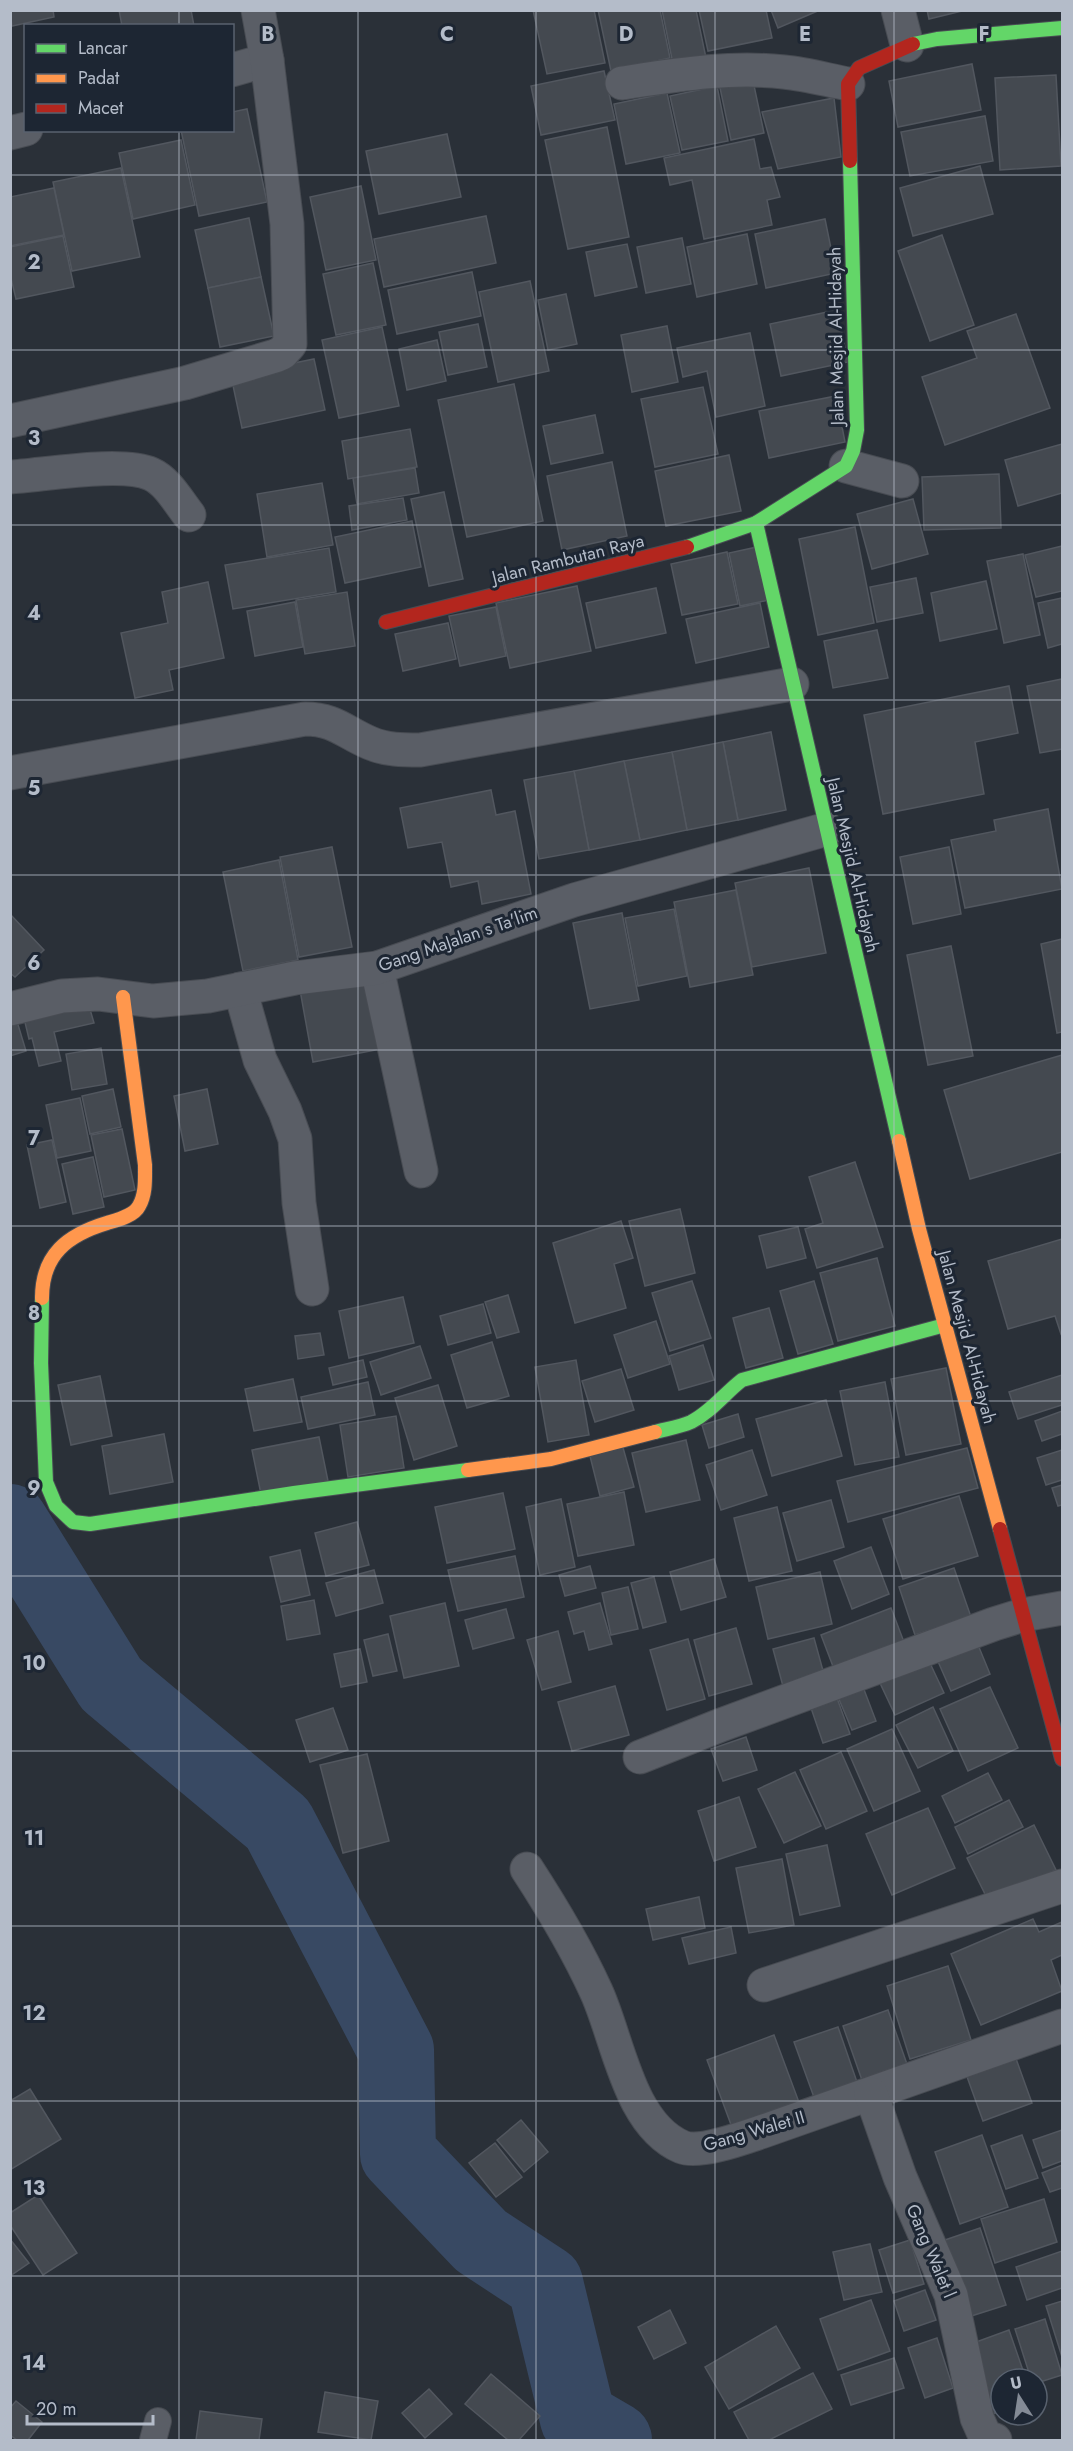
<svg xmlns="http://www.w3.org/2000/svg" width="1073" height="2451" viewBox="0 0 1073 2451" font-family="Jost,sans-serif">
	<rect width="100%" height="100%" fill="#2a3038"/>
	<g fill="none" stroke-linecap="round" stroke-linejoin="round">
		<polyline stroke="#384963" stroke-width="76" points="10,1522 111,1684 278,1824 396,2050 398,2154 481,2241 545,2283 578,2419 614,2440"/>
	</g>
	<g fill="#444950" stroke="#52575f" stroke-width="1.5">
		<polygon points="10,10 53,10 54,17 12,26"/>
		<polygon points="119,10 191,10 194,26 122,26"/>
		<polygon points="533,10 594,10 605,63 547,74"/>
		<polygon points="598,10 660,10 670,58 611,71"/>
		<polygon points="662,10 696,10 706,58 673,64"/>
		<polygon points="699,10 766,10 772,38 708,51"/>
		<polygon points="771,10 820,10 778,28"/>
		<polygon points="927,10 966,10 929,19"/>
		<polygon points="972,64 981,110 898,127 889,81"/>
		<polygon points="604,71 615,120 541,135 531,86"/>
		<polygon points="1056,75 1061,166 1000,170 995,78"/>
		<polygon points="752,76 764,133 731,140 719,83"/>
		<polygon points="717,86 728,141 682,150 670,96"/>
		<polygon points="667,93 680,153 626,164 614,104"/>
		<polygon points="834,98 841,157 778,169 762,112"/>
		<polygon points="247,109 267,202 199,216 181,130 232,130 232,112"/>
		<polygon points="985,116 993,161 910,176 901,132"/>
		<polygon points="607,127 629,237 568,249 545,140"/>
		<polygon points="447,134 461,197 379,214 366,151"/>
		<polygon points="754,139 760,169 771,167 780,197 767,200 772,225 704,239 692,180 670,185 664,158"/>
		<polygon points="181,140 195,205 133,219 119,153"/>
		<polygon points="980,166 993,214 913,236 900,188"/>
		<polygon points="121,168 140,257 72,271 53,182"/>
		<polygon points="361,186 376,260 326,270 310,197"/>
		<polygon points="54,188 64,235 10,246 10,197"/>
		<polygon points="486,216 496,263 384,287 374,239"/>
		<polygon points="249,218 261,277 208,288 195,230"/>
		<polygon points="825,219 836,273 766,288 755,234"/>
		<polygon points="747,234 757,284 697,297 687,247"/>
		<polygon points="942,235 974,325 930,341 898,251"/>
		<polygon points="63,236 74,287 16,299 10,274 10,247"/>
		<polygon points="682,238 691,284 646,293 637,247"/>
		<polygon points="627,244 637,287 595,296 586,252"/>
		<polygon points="373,263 386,325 336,335 323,274"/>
		<polygon points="472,272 481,316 397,334 388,290"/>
		<polygon points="261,277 274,336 220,347 208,288"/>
		<polygon points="530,281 549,371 498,382 479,292"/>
		<polygon points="566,294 577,344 548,350 538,300"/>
		<polygon points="837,310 848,362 781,376 770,324"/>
		<polygon points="1016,314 1050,408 945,445 922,377 977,358 967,331"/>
		<polygon points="478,324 487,367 448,375 439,332"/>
		<polygon points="667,326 678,382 632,392 621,335"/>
		<polygon points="382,327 399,406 339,418 322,340"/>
		<polygon points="750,333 765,406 716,417 707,371 683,377 677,348"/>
		<polygon points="437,340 446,381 407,390 399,349"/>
		<polygon points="314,359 325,410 242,428 231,376"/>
		<polygon points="514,384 543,521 467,537 438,400"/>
		<polygon points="703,387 718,454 655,467 641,399"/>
		<polygon points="836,396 845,442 769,458 759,411"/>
		<polygon points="595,415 603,453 551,464 543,426"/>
		<polygon points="410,429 417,467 348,479 342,441"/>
		<polygon points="1062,444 1062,493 1018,506 1005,460"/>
		<polygon points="729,455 741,511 666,526 655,471"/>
		<polygon points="612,462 627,536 562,550 547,476"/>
		<polygon points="415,468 419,493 357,504 353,478"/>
		<polygon points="999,474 1001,528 924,530 922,477"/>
		<polygon points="322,483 333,545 267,557 257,494"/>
		<polygon points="444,492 463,579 429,586 411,499"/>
		<polygon points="403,498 407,520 352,530 349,506"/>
		<polygon points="913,499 928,554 872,569 857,514"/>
		<polygon points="412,521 421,567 345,583 335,537"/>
		<polygon points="855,527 874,623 818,635 799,539"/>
		<polygon points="1062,546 1062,591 1036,597 1025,555"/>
		<polygon points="757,547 769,600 740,606 729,553"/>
		<polygon points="329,548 336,592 233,609 225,565"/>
		<polygon points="727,552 738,604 682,615 671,564"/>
		<polygon points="1023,554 1040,635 1004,643 987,561"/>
		<polygon points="916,578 923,613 877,622 870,587"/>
		<polygon points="986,581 997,629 940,641 931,593"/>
		<polygon points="208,582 224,658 169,670 173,690 135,698 121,633 168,623 162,592"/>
		<polygon points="577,586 591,651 510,668 496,603"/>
		<polygon points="656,588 666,633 596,648 586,603"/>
		<polygon points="347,592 355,646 305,654 296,600"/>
		<polygon points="1062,598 1062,644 1048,648 1038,603"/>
		<polygon points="295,602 303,647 255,656 247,611"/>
		<polygon points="760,603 769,647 696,663 686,619"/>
		<polygon points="496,607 506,656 460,666 449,616"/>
		<polygon points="448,623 456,659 403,671 395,634"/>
		<polygon points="877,630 888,678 833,688 824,641"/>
		<polygon points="1062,679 1062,749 1040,753 1027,686"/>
		<polygon points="1009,686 1018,733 975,742 984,794 883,814 864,715"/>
		<polygon points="771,732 786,810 738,820 723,742"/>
		<polygon points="723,742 738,820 687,830 672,752"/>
		<polygon points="672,752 687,830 640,840 624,761"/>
		<polygon points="624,761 640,840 589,850 574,771"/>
		<polygon points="574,771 589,850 539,859 524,780"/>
		<polygon points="491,790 496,815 515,811 531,894 482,904 478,881 451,887 442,842 408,848 400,808"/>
		<polygon points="1048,809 1062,889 965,908 951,840 996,831 994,820"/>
		<polygon points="332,847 352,947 299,957 280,857"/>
		<polygon points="949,847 961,914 913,924 900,857"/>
		<polygon points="279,860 298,960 243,971 223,872"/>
		<polygon points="809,868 826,953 752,967 735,883"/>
		<polygon points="736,890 753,975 690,987 674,902"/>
		<polygon points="674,909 687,976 638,986 625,918"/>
		<polygon points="622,913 639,1000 590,1009 573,923"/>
		<polygon points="10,914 44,950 15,977 10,973"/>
		<polygon points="1062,939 1062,1032 1057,1033 1041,944"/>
		<polygon points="951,946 973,1056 928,1065 907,955"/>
		<polygon points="367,977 381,1049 313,1062 300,990"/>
		<polygon points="87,999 94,1023 54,1032 61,1061 39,1066 32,1038 29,1039 23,1014"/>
		<polygon points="16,1018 26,1051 10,1056 10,1019"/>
		<polygon points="101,1048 107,1084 72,1090 66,1054"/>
		<polygon points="1062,1055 1062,1152 970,1179 944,1090"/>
		<polygon points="113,1089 121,1127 90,1134 82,1096"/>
		<polygon points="207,1089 218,1144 185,1151 174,1096"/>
		<polygon points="80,1098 91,1151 57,1158 46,1105"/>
		<polygon points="122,1129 135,1190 104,1197 91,1135"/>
		<polygon points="52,1140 66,1202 40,1208 27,1145"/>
		<polygon points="93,1157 104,1207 73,1214 62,1164"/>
		<polygon points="855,1162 883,1247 817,1268 805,1229 823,1223 809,1177"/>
		<polygon points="680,1209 695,1273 645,1286 629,1221"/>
		<polygon points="621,1221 633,1258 614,1264 626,1308 575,1323 553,1243"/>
		<polygon points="798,1227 806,1258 767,1268 759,1236"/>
		<polygon points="1062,1239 1062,1333 1061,1334 1055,1316 1008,1329 988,1261"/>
		<polygon points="877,1258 895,1326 838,1341 820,1273"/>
		<polygon points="692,1281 711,1338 670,1351 652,1293"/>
		<polygon points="814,1281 833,1344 798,1354 780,1291"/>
		<polygon points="508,1295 519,1332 497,1338 485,1302"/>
		<polygon points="403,1297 414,1343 349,1358 339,1311"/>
		<polygon points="483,1304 491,1333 448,1345 440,1316"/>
		<polygon points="769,1308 783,1358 746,1368 733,1318"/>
		<polygon points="656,1321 670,1364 628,1378 614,1335"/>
		<polygon points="320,1333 324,1355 298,1359 295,1336"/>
		<polygon points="492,1342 509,1396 467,1408 451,1355"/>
		<polygon points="703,1345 714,1380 679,1390 669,1356"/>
		<polygon points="420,1346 431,1378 381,1395 370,1362"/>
		<polygon points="363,1360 367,1377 333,1385 329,1368"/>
		<polygon points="576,1360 589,1435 548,1442 535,1367"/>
		<polygon points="946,1368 961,1444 906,1455 891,1379"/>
		<polygon points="621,1369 634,1410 595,1422 582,1381"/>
		<polygon points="1062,1375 1062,1405 1018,1419 1009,1392"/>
		<polygon points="100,1376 112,1436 71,1445 58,1385"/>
		<polygon points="293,1379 302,1422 254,1431 245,1389"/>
		<polygon points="368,1382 375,1415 308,1429 301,1397"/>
		<polygon points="885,1382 899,1457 855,1465 840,1391"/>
		<polygon points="438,1385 457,1446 414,1460 395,1398"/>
		<polygon points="826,1400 842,1456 772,1476 756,1419"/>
		<polygon points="1062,1411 1062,1434 1042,1441 1035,1421"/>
		<polygon points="738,1414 744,1437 709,1448 702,1425"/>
		<polygon points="396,1416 404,1468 348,1477 340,1425"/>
		<polygon points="164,1434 173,1482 110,1494 102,1446"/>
		<polygon points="319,1437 328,1481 261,1494 252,1450"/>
		<polygon points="686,1440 700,1500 646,1512 632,1453"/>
		<polygon points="622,1444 634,1487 600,1496 589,1452"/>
		<polygon points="967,1448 978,1488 848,1522 837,1481"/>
		<polygon points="752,1450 767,1495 721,1510 706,1465"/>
		<polygon points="1062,1450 1062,1480 1046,1485 1037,1458"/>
		<polygon points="1062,1485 1062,1505 1058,1506 1052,1488"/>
		<polygon points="624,1492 634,1545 578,1556 567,1504"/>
		<polygon points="503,1493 515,1549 447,1563 435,1507"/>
		<polygon points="959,1496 978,1556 903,1579 883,1519"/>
		<polygon points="561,1499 575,1567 540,1575 526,1507"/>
		<polygon points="831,1500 844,1547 797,1561 783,1513"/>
		<polygon points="777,1507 792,1571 749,1581 734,1518"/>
		<polygon points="357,1522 369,1565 326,1576 315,1533"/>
		<polygon points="871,1547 889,1594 852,1609 834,1561"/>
		<polygon points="300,1550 310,1595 281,1602 270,1557"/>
		<polygon points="515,1556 524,1597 458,1611 448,1570"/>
		<polygon points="714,1559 726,1597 681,1610 670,1572"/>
		<polygon points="590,1566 596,1588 565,1596 559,1575"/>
		<polygon points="954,1568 971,1617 915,1635 899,1587"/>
		<polygon points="374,1570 383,1603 336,1616 326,1583"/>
		<polygon points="820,1572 832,1624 768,1639 756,1587"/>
		<polygon points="654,1577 666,1622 643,1628 631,1583"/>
		<polygon points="628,1587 638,1629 611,1635 602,1593"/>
		<polygon points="314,1600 320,1634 287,1640 281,1606"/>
		<polygon points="445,1603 459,1666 404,1678 390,1616"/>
		<polygon points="600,1603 612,1644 589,1650 584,1631 574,1634 568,1612"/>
		<polygon points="891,1608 904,1642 834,1669 821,1635"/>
		<polygon points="506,1609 514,1638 473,1649 465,1620"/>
		<polygon points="736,1628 752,1684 709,1696 694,1640"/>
		<polygon points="558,1631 571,1682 542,1690 527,1640"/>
		<polygon points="388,1634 397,1671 373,1676 364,1640"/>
		<polygon points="814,1638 825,1678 784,1690 773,1649"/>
		<polygon points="688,1639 705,1699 667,1710 650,1650"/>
		<polygon points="976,1640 990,1674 951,1691 936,1657"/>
		<polygon points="360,1649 367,1682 341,1687 334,1654"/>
		<polygon points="929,1661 944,1693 895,1715 880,1683"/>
		<polygon points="615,1686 629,1735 572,1751 558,1702"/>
		<polygon points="863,1687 876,1721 852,1730 838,1697"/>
		<polygon points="990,1687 1018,1748 968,1771 940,1709"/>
		<polygon points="837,1698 850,1734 823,1743 811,1708"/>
		<polygon points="933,1707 953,1751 918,1768 896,1725"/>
		<polygon points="333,1708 348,1750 310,1762 296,1720"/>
		<polygon points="892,1729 920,1791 874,1811 847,1749"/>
		<polygon points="746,1737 757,1770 723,1781 711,1749"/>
		<polygon points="841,1752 867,1811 826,1829 800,1770"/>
		<polygon points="367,1754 389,1841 343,1853 320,1765"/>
		<polygon points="795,1772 821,1826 784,1843 758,1789"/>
		<polygon points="988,1773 1002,1800 955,1823 942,1796"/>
		<polygon points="739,1797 756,1847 714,1861 698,1811"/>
		<polygon points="1009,1800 1023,1827 968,1854 955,1827"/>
		<polygon points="928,1808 955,1868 892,1895 866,1834"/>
		<polygon points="1034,1825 1056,1870 989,1902 967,1858"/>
		<polygon points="827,1845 840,1906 800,1915 786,1854"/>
		<polygon points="782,1859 794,1925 749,1933 736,1868"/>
		<polygon points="699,1897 705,1928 653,1940 646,1909"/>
		<polygon points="1033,1919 1039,1932 1062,1922 1062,1955 1051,1960 1062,1991 981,2025 951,1954"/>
		<polygon points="731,1927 736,1953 689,1964 682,1938"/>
		<polygon points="948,1966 971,2040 910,2059 887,1986"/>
		<polygon points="888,2010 908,2067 863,2083 843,2026"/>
		<polygon points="838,2027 858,2085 815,2100 794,2042"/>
		<polygon points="774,2035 800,2105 733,2130 707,2060"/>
		<polygon points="1015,2056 1032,2103 983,2121 966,2074"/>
		<polygon points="30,2089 61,2139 10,2170 10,2101"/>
		<polygon points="521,2120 548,2152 524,2172 497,2140"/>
		<polygon points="1062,2130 1062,2161 1043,2168 1033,2140"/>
		<polygon points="982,2135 1008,2207 960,2224 935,2152"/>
		<polygon points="1022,2135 1038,2178 1006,2189 991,2146"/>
		<polygon points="495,2143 522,2177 496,2197 469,2163"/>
		<polygon points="1062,2165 1062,2188 1050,2192 1042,2173"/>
		<polygon points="38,2195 77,2253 43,2275 10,2225 10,2213"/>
		<polygon points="1044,2199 1057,2242 995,2263 981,2219"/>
		<polygon points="980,2228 1006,2305 965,2318 939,2242"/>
		<polygon points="10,2239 29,2263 10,2276"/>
		<polygon points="910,2240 924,2284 893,2293 879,2250"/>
		<polygon points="870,2244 882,2292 844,2300 833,2252"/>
		<polygon points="1062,2251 1062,2288 1027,2300 1016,2267"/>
		<polygon points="925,2290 936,2320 904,2331 894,2301"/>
		<polygon points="871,2300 890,2351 838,2370 820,2319"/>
		<polygon points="1062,2301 1062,2357 1046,2306"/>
		<polygon points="670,2310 686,2343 654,2359 638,2327"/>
		<polygon points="1045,2319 1062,2375 1037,2383 1037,2379 1031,2379 1015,2329"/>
		<polygon points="776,2326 800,2368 729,2409 705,2367"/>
		<polygon points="1009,2330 1026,2379 1001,2379 1001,2411 992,2414 968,2345"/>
		<polygon points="937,2338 953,2388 925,2398 908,2348"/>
		<polygon points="894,2358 904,2388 851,2405 841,2375"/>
		<polygon points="813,2373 832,2409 769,2440 749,2440 734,2412"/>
		<polygon points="491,2374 540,2416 519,2440 508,2440 465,2404"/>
		<polygon points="429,2389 452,2414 425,2438 402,2413"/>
		<polygon points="325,2392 378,2401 371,2440 318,2432"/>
		<polygon points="16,2401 42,2422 28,2440 17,2440 10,2435 10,2408"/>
		<polygon points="200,2411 262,2419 259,2440 196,2440"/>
	</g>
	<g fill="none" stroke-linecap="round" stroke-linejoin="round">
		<g stroke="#484c53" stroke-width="28">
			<polyline id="lane" points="153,2440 158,2421"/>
		</g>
		<g stroke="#484c53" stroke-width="35">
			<g id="street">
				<polyline points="898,10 907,45"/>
				<polyline points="232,70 267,60"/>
				<path d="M622,83c54,-8 108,-17 162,-11 22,2 43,8 64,12"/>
				<polyline points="10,133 26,129"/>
				<polyline points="10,421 185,383 275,356 282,353 290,344 287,224 267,60 258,10"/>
				<polyline points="846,466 902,481"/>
				<path d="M10,477c34,-2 112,-16 141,-3 16,7 27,27 38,41"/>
				<path d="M10,773l295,-54c30,0 39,13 65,24 16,7 33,7 50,7l372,-66"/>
				<polyline points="377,968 421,1171"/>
				<polyline points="240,989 260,1060 285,1111 295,1139 299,1203 312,1289"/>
				<polyline points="10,1009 62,996 98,994 153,1001 208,996 295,978 377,968 574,900 827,829"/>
				<polyline points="640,1757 721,1725 994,1624 1023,1615 1062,1608"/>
				<path d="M527,1869c26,40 49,78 69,122 22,47 32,133 86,156 17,7 61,-9 79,-15l301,-106"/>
				<polyline points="764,1985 1062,1886"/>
				<polyline points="871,2094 900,2177 951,2295 977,2418 985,2436 995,2440"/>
			</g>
		</g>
		<g stroke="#484c53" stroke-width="16">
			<g id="fast">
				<polyline points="913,44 937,39 1062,28"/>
				<polyline points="756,523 899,1141"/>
				<polyline points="687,547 756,523 846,466 853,451 857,430 850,161"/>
				<polyline points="42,1298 41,1363 46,1482 56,1506 73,1522 90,1524 294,1493 468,1470"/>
				<path d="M655,1432c11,-3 25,-5 36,-10 20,-10 34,-29 51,-42l203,-55"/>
			</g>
		</g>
		<g stroke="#484c53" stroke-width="16">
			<g id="slow">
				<polyline points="899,1141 919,1229 1000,1529"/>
				<path d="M42,1298c0,-43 25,-63 65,-75 10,-3 27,-7 32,-17 7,-12 6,-27 6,-41l-22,-168"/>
				<polyline points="468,1470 551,1459 655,1432"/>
			</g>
		</g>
		<g stroke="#484c53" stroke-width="16">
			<g id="jam">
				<polyline points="850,161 848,84 859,68 913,44"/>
				<polyline points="386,622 687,547"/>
				<polyline points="1000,1529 1062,1759"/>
			</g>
		</g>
		<use href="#lane" stroke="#5a5e66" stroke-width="26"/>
		<use href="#street" stroke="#5a5e66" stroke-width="33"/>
		<use href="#fast" stroke="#63d668" stroke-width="14"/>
		<use href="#slow" stroke="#ff974d" stroke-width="14"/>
		<use href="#jam" stroke="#b3261e" stroke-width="14"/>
	</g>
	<path fill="none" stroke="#b4bcc9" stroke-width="1.5" stroke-opacity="0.55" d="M179,10v16M358,10v2430M536,10v2430M715,10v2430M894,10v2430M179,130v2310M10,175h1052M10,350h1052M10,525h1052M10,700h1052M10,875h1052M10,1050h1052M10,1226h1052M10,1401h1052M10,1576h1052M10,1751h1052M10,1926h1052M10,2101h1052M10,2276h1052"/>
	<g text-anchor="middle" stroke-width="6" stroke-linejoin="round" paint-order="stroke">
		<g font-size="18" fill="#b4bcc9" stroke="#1d2633">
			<text transform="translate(836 336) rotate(-91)" y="6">Jalan Mesjid Al-Hidayah</text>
			<text transform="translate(568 559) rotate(-14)" y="6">Jalan Rambutan Raya</text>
			<text transform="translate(853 865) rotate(77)" y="6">Jalan Mesjid Al-Hidayah</text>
			<text transform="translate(458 939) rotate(-19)" y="6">Gang MaJalan s Ta'lim</text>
			<text transform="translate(967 1337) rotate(75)" y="6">Jalan Mesjid Al-Hidayah</text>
			<text transform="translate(754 2131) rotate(-16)" y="6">Gang Walet II</text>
			<text transform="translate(931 2251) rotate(67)" y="6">Gang Walet l</text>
		</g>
	</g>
	<g font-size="20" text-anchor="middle" font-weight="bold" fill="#b4bcc9" stroke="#1d2633" stroke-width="6" stroke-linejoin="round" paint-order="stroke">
		<text x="268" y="41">B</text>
		<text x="447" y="41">C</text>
		<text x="626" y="41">D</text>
		<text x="805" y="41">E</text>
		<text x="984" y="41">F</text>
		<text x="34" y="269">2</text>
		<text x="34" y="445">3</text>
		<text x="34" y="620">4</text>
		<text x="34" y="795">5</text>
		<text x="34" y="970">6</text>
		<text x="34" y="1145">7</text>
		<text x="34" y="1320">8</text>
		<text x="34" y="1495">9</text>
		<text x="34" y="1670">10</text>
		<text x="34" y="1845">11</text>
		<text x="34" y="2020">12</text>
		<text x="34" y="2195">13</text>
		<text x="34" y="2370">14</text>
	</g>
	<rect width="1073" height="2451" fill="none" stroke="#b4bcc9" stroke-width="24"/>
	<rect x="24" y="24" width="210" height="108" fill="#1d2633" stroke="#59626f" stroke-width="1.5"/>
	<rect x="36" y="44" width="30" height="9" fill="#63d668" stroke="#59626f" stroke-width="1.5"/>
	<text x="78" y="54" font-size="18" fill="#b4bcc9">Lancar</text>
	<rect x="36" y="74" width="30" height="9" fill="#ff974d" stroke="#59626f" stroke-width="1.5"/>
	<text x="78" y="84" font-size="18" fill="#b4bcc9">Padat</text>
	<rect x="36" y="104" width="30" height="9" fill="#b3261e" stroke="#59626f" stroke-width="1.5"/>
	<text x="78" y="114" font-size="18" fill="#b4bcc9">Macet</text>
	<g transform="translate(1019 2397) rotate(348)"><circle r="28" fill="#1d2633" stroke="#59626f" stroke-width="1.5"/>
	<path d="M0-4.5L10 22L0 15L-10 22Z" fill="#848b96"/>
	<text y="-9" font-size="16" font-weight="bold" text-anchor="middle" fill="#b4bcc9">U</text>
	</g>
	<path d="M27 2415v9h126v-9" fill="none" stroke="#b4bcc9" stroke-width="3"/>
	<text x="36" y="2415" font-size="18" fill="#b4bcc9" stroke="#1d2633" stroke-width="4.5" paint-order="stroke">20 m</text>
</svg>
